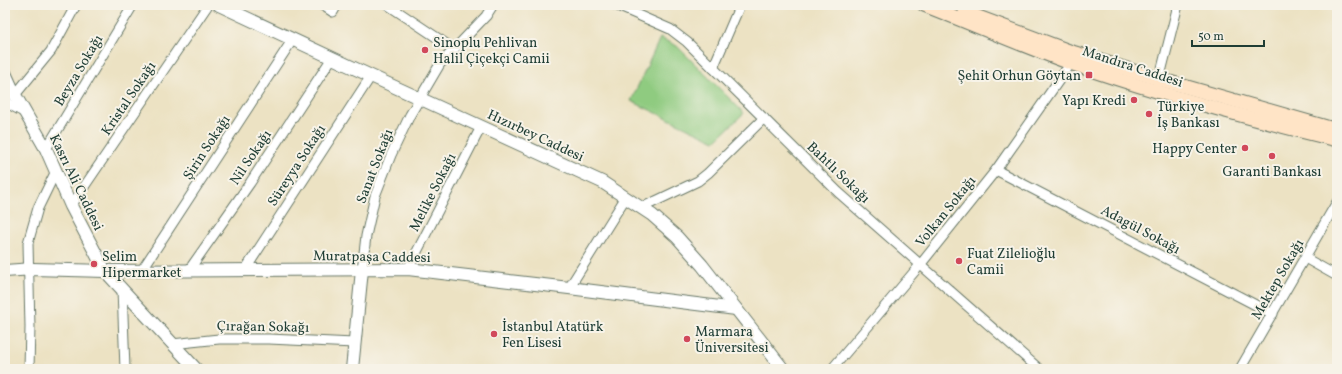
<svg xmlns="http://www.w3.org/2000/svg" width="1342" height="374" viewBox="0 0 1342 374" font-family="Vollkorn,serif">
	<rect width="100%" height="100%" fill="#f7f3e8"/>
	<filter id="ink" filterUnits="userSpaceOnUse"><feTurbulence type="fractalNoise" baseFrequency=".025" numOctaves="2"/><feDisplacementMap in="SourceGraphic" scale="8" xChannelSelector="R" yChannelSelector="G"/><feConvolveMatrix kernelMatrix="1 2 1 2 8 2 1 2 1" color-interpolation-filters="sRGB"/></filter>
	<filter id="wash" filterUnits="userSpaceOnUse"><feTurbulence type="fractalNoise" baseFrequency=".012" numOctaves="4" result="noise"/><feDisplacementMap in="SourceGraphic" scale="16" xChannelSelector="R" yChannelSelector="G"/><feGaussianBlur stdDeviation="0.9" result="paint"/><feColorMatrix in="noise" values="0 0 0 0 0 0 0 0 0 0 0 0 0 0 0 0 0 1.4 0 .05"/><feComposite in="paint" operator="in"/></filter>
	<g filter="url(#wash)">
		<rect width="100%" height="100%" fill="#ece2c3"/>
		<polygon fill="#8fcb80" stroke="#57845a" points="660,38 677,46 744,113 715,141 631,101"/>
	</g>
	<g filter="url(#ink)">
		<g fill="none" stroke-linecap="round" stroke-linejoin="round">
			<g stroke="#677766" stroke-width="11">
				<g id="minor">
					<polyline points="322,5 333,12 337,5"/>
					<polyline points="388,5 454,49"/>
					<polyline points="615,5 670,29 687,42 838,192 1039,369"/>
					<polyline points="713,68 740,5"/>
					<polyline points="1158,84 1178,5"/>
					<polyline points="15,95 51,51 76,5"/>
					<polyline points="5,102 25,113"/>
					<polyline points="46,149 133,5"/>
					<polyline points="996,170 1273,314"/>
					<polyline points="71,206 208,5"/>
					<polyline points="641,208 698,181 708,173 764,118"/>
					<polyline points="1305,258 1337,276"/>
					<polyline points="408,269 481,127"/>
					<polyline points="142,270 293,39"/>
					<polyline points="189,270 250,183 332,58"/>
					<polyline points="245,270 371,76"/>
					<polyline points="362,270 366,236 375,196 391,155 410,115 440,64 486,16 493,5"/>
					<polyline points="569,288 626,197"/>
					<polyline points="122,289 125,369"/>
					<polyline points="172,344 219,339 269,339 354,343"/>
					<polyline points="29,369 30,327 28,243 38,208 56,171"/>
					<polyline points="832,369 920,265 996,170 1071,63"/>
					<polyline points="1240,369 1337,202"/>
				</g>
			</g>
			<g stroke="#677766" stroke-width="14">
				<g id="tertiary">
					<polyline points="219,5 371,76 602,182 652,215 677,237 702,265 783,369"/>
					<polyline points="5,73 15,95 46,149 71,206 105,271 196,369"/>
					<polyline points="5,271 33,269 105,271 408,269 569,288 736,309"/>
					<polyline points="352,369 362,270"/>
				</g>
			</g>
			<g stroke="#677766" stroke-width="15">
				<g id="secondary">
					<path d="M924,5c48,19 97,40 146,58 88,31 177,55 267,77"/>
					<polyline points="965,12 1072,52 1159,79 1337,130"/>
				</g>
			</g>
			<use href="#minor" stroke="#fff" stroke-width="9"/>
			<use href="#tertiary" stroke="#fff" stroke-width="12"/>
			<use href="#secondary" stroke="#ffe4c6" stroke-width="13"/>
		</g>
	</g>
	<g fill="#d1495b" stroke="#f7f3e8" stroke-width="1.5">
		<circle cx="425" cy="50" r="4"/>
		<rect x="1085" y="71" width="8" height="8" rx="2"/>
		<circle cx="1134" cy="100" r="4"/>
		<circle cx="1149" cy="114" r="4"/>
		<circle cx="1245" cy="148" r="4"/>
		<circle cx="1272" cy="156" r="4"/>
		<circle cx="959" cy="261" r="4"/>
		<circle cx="94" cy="264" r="4"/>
		<circle cx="494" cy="334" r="4"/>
		<circle cx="687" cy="339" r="4"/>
	</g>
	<g text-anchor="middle" stroke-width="4" stroke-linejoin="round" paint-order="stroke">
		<g font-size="14" fill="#1f3d34" stroke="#f7f3e8" text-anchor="start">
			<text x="433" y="47">Sinoplu Pehlivan<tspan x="433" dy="16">Halil Çiçekçi Camii</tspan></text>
			<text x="1081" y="80" text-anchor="end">Şehit Orhun Göytan</text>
			<text x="1126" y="105" text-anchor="end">Yapı Kredi</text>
			<text x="1157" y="111">Türkiye<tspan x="1157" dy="16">İş Bankası</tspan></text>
			<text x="1237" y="153" text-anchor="end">Happy Center</text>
			<text x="1272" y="176" text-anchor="middle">Garanti Bankası</text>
			<text x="967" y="258">Fuat Zilelioğlu<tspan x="967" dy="16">Camii</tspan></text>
			<text x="102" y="261">Selim<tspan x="102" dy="16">Hipermarket</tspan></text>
			<text x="502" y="331">İstanbul Atatürk<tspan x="502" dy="16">Fen Lisesi</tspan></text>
			<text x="695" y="336">Marmara<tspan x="695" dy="16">Üniversitesi</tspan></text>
		</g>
		<g font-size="14" fill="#1f3d34" stroke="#f7f3e8">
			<text transform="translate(1133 66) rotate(18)" y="5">Mandıra Caddesi</text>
			<text transform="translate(78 70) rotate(-59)" y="5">Beyza Sokağı</text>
			<text transform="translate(128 98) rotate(-56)" y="5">Kristal Sokağı</text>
			<text transform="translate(536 135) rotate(25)" y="5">Hızırbey Caddesi</text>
			<text transform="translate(206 147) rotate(-57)" y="5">Şirin Sokağı</text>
			<text transform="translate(250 157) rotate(-56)" y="5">Nil Sokağı</text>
			<text transform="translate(296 165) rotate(-57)" y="5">Süreyya Sokağı</text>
			<text transform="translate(374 166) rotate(-69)" y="5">Sanat Sokağı</text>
			<text transform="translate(839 172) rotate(44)" y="5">Bahtlı Sokağı</text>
			<text transform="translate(77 182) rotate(64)" y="5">Kasrı Ali Caddesi</text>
			<text transform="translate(432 192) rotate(-63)" y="5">Melike Sokağı</text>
			<text transform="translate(945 211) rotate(-51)" y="5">Volkan Sokağı</text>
			<text transform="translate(1141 229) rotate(28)" y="5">Adagül Sokağı</text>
			<text transform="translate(372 256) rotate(1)" y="5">Muratpaşa Caddesi</text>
			<text transform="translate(1277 279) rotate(-60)" y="5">Mektep Sokağı</text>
			<text transform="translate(263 326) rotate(1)" y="5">Çırağan Sokağı</text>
		</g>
	</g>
	<rect width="1342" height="374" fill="none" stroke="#f7f3e8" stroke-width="20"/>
	<path d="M1192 40v6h72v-6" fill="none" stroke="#1f3d34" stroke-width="2"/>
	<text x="1198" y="40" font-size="12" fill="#1f3d34" stroke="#f7f3e8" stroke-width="3" paint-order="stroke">50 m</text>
</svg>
